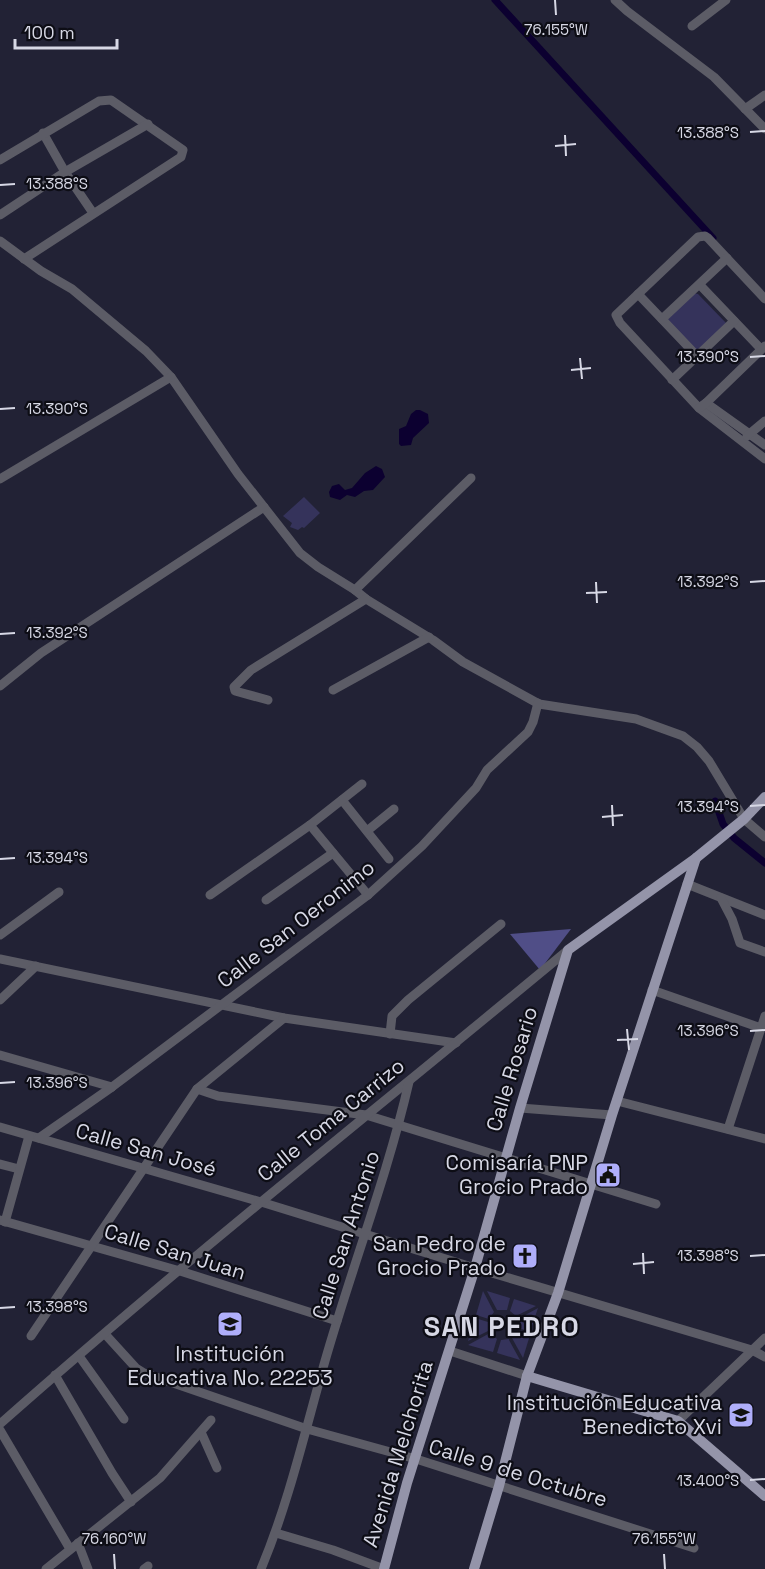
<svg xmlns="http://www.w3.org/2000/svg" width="765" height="1569" viewBox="0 0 765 1569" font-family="'Space Grotesk',sans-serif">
	<rect width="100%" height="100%" fill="#222235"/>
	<g fill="#35335b">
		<polygon points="694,293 698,294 727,324 695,356 664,323"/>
		<polygon points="304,497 320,513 304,528 302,527 298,530 290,527 292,523 283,516"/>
		<polygon points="483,1291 494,1312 489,1319 476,1315"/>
		<polygon points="487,1291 510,1298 507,1310 497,1310"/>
		<polygon points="514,1299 536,1306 516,1316 510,1311"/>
		<polygon points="538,1308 530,1332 519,1328 518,1319"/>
		<polygon points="475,1318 488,1322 488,1331 468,1341"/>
		<polygon points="517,1331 530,1335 523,1358 512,1338"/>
		<polygon points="490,1333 497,1339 493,1352 468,1345"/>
		<polygon points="509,1339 509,1340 520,1360 497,1353 501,1340"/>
	</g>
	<polygon fill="#504e87" points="571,929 540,970 510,934"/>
	<g fill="#0c0030">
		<polygon points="416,410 420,410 428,414 429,423 413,438 411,445 401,446 399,444 399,429 406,426 411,414"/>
		<polygon points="376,466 382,469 385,477 373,490 364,491 355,497 347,495 340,500 330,497 329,492 332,486 339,484 345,490 352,488 365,473"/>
	</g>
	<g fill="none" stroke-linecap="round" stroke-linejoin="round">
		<g stroke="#0c0030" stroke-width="7">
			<polyline points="495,0 713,238"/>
			<polyline points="715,801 723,824 734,838 765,863"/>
		</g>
		<g stroke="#5c5c66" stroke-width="9">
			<polyline points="615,0 627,11 714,77 765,129"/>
			<polyline points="692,26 726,0"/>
			<polyline points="745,109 765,95"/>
			<polyline points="43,133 65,172 93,213"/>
			<polyline points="0,160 99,101 111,100 183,150 181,157 24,259"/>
			<polyline points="0,215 65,172 148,124"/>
			<polyline points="0,241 41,271 72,289 146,351 171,377 238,474 300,553 318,567 355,590 366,599 433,640 463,662 539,704 636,719 683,736 697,747 709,761 744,819 765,837"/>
			<polyline points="700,285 761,349"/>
			<polyline points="638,294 697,356"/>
			<polyline points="765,299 708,238 705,236 698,237 616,315 620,323 699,408 765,459"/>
			<polyline points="662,319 727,258"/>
			<polyline points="672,380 734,321"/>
			<polyline points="706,403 765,445"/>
			<polyline points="699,408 706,403 765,346"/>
			<polyline points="747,436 765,421"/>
			<polyline points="0,479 171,377"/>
			<polyline points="355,590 471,478"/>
			<polyline points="0,686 41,653 264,507"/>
			<polyline points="333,690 429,637"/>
			<polyline points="268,700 235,691 234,687 251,670 366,599"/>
			<polyline points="342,800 389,859"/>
			<polyline points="310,825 368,895"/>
			<polyline points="367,831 394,809"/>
			<polyline points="687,884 765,915"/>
			<polyline points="210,895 310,825 362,784"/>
			<polyline points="721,898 732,919 740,943 765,952"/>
			<polyline points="266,900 333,853"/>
			<polyline points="0,935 59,892"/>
			<polyline points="0,959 284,1018 456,1043"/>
			<polyline points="652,990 761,1028"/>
			<polyline points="0,1000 36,966"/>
			<polyline points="390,1034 392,1016 408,1000 501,924"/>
			<polyline points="0,1055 112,1087"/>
			<polyline points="197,1089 218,1096 366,1115 656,1204"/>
			<polyline points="617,1101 765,1139"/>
			<polyline points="520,1108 612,1115"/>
			<polyline points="0,1127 261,1202 475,1268 752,1350 765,1357"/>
			<polyline points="728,1129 765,1016"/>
			<polyline points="39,1138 112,1087 368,895 422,846 476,788 487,770 528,732 533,722 538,703"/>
			<polyline points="0,1164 19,1169"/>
			<polyline points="0,1220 180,1271 337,1321"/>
			<polyline points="5,1222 29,1136"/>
			<polyline points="105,1334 136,1368 144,1373 307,1429 416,1459 694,1548"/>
			<polyline points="31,1336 197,1089 284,1018"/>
			<polyline points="450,1351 527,1376"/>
			<polyline points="79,1356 124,1419"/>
			<polyline points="55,1375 112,1473 131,1502"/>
			<polyline points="678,1421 765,1338"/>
			<path d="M0,1424c185,-164 379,-317 568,-474"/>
			<polyline points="0,1430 70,1549"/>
			<polyline points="201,1432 217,1468"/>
			<polyline points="276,1533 333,1550 384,1569"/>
			<polyline points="78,1543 88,1569"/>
			<polyline points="46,1569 160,1478 211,1420"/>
			<polyline points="144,1569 148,1566"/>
			<path d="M261,1569c28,-67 44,-138 64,-208 27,-94 62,-184 84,-279"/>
		</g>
		<g stroke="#9494a9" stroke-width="10">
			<polyline points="527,1376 678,1421 765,1496"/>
			<polyline points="384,1569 407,1483 475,1268 520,1108 568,950 696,858 744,819 765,797"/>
			<polyline points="474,1569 499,1486 527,1376 558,1293 612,1115 696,858"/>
		</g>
	</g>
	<path fill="none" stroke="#d7d8e5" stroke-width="2" d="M555,0l1,15M750,132l15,-1M565,135l1,21M555,146l21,-2M0,185l15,-1M750,357l15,-1M580,358l2,21M571,370l20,-2M0,409l15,-1M596,582l1,21M750,582l15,-1M586,593l21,-1M0,634l15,-1M612,805l1,21M750,806l15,-1M602,817l21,-2M0,859l15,-1M627,1029l2,21M750,1031l15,-1M617,1040l21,-1M0,1083l15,-1M643,1253l1,21M750,1256l15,-1M633,1264l21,-2M0,1308l15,-1M750,1480l15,-1M114,1554l1,15M664,1554l1,15"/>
	<defs>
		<g id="civic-square" transform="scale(1.35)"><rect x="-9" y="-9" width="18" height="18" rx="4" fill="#afaefa" stroke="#0d0d15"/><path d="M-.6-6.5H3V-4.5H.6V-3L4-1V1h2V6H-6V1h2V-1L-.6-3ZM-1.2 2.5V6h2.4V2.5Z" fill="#111"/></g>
		<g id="church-square" transform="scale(1.35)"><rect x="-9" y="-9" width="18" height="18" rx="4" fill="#afaefa" stroke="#0d0d15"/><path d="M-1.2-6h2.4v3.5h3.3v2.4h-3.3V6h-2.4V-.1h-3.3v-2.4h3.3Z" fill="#111"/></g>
		<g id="school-square" transform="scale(1.35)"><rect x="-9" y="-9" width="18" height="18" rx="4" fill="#afaefa" stroke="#0d0d15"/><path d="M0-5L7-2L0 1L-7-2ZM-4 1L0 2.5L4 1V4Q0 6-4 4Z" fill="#111"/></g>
	</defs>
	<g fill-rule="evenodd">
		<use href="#civic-square" x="608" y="1175"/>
		<use href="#church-square" x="525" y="1256"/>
		<use href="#school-square" x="230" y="1324"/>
		<use href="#school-square" x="741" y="1415"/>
	</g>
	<g text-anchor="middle" stroke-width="4.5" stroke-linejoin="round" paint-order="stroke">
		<g font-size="21" fill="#d7d8e5" stroke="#0d0d15">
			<text transform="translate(296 924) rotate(-38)" y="7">Calle San Oeronimo</text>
			<text transform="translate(512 1069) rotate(-73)" y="7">Calle Rosario</text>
			<text transform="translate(331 1120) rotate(-39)" y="7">Calle Toma Carrizo</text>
			<text transform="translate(146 1150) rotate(16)" y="7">Calle San José</text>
			<text transform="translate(346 1235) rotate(-72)" y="7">Calle San Antonio</text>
			<text transform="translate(175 1252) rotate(17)" y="7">Calle San Juan</text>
			<text transform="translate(398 1454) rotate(-73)" y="7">Avenida Melchorita</text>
			<text transform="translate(518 1473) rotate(17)" y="7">Calle 9 de Octubre</text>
		</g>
		<g font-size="21" fill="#d7d8e5" stroke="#0d0d15" text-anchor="end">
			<text x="588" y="1170">Comisaría PNP<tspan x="588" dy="24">Grocio Prado</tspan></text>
			<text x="506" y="1251">San Pedro de<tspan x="506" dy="24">Grocio Prado</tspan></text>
			<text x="230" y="1361" text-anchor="middle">Institución<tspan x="230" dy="24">Educativa No. 22253</tspan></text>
			<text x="722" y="1410">Institución Educativa<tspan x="722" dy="24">Benedicto Xvi</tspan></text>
		</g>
		<g font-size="27" font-weight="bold" letter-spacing="1.5" fill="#d7d8e5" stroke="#0d0d15">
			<text x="502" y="1336">SAN PEDRO</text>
		</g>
	</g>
	<g font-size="15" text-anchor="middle" fill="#d7d8e5" stroke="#0d0d15" stroke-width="4.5" stroke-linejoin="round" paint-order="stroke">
		<text x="556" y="35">76.155°W</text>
		<text x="708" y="138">13.388°S</text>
		<text x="57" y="189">13.388°S</text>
		<text x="708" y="362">13.390°S</text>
		<text x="57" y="414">13.390°S</text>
		<text x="708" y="587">13.392°S</text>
		<text x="57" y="638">13.392°S</text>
		<text x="708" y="812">13.394°S</text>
		<text x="57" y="863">13.394°S</text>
		<text x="708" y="1036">13.396°S</text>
		<text x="57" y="1088">13.396°S</text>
		<text x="708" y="1261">13.398°S</text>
		<text x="57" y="1312">13.398°S</text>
		<text x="708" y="1486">13.400°S</text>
		<text x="114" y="1544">76.160°W</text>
		<text x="664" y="1544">76.155°W</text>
	</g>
	<path d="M15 39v9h102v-9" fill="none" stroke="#d7d8e5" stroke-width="3"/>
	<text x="24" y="39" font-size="18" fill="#d7d8e5" stroke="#0d0d15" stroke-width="4.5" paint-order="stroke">100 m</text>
</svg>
